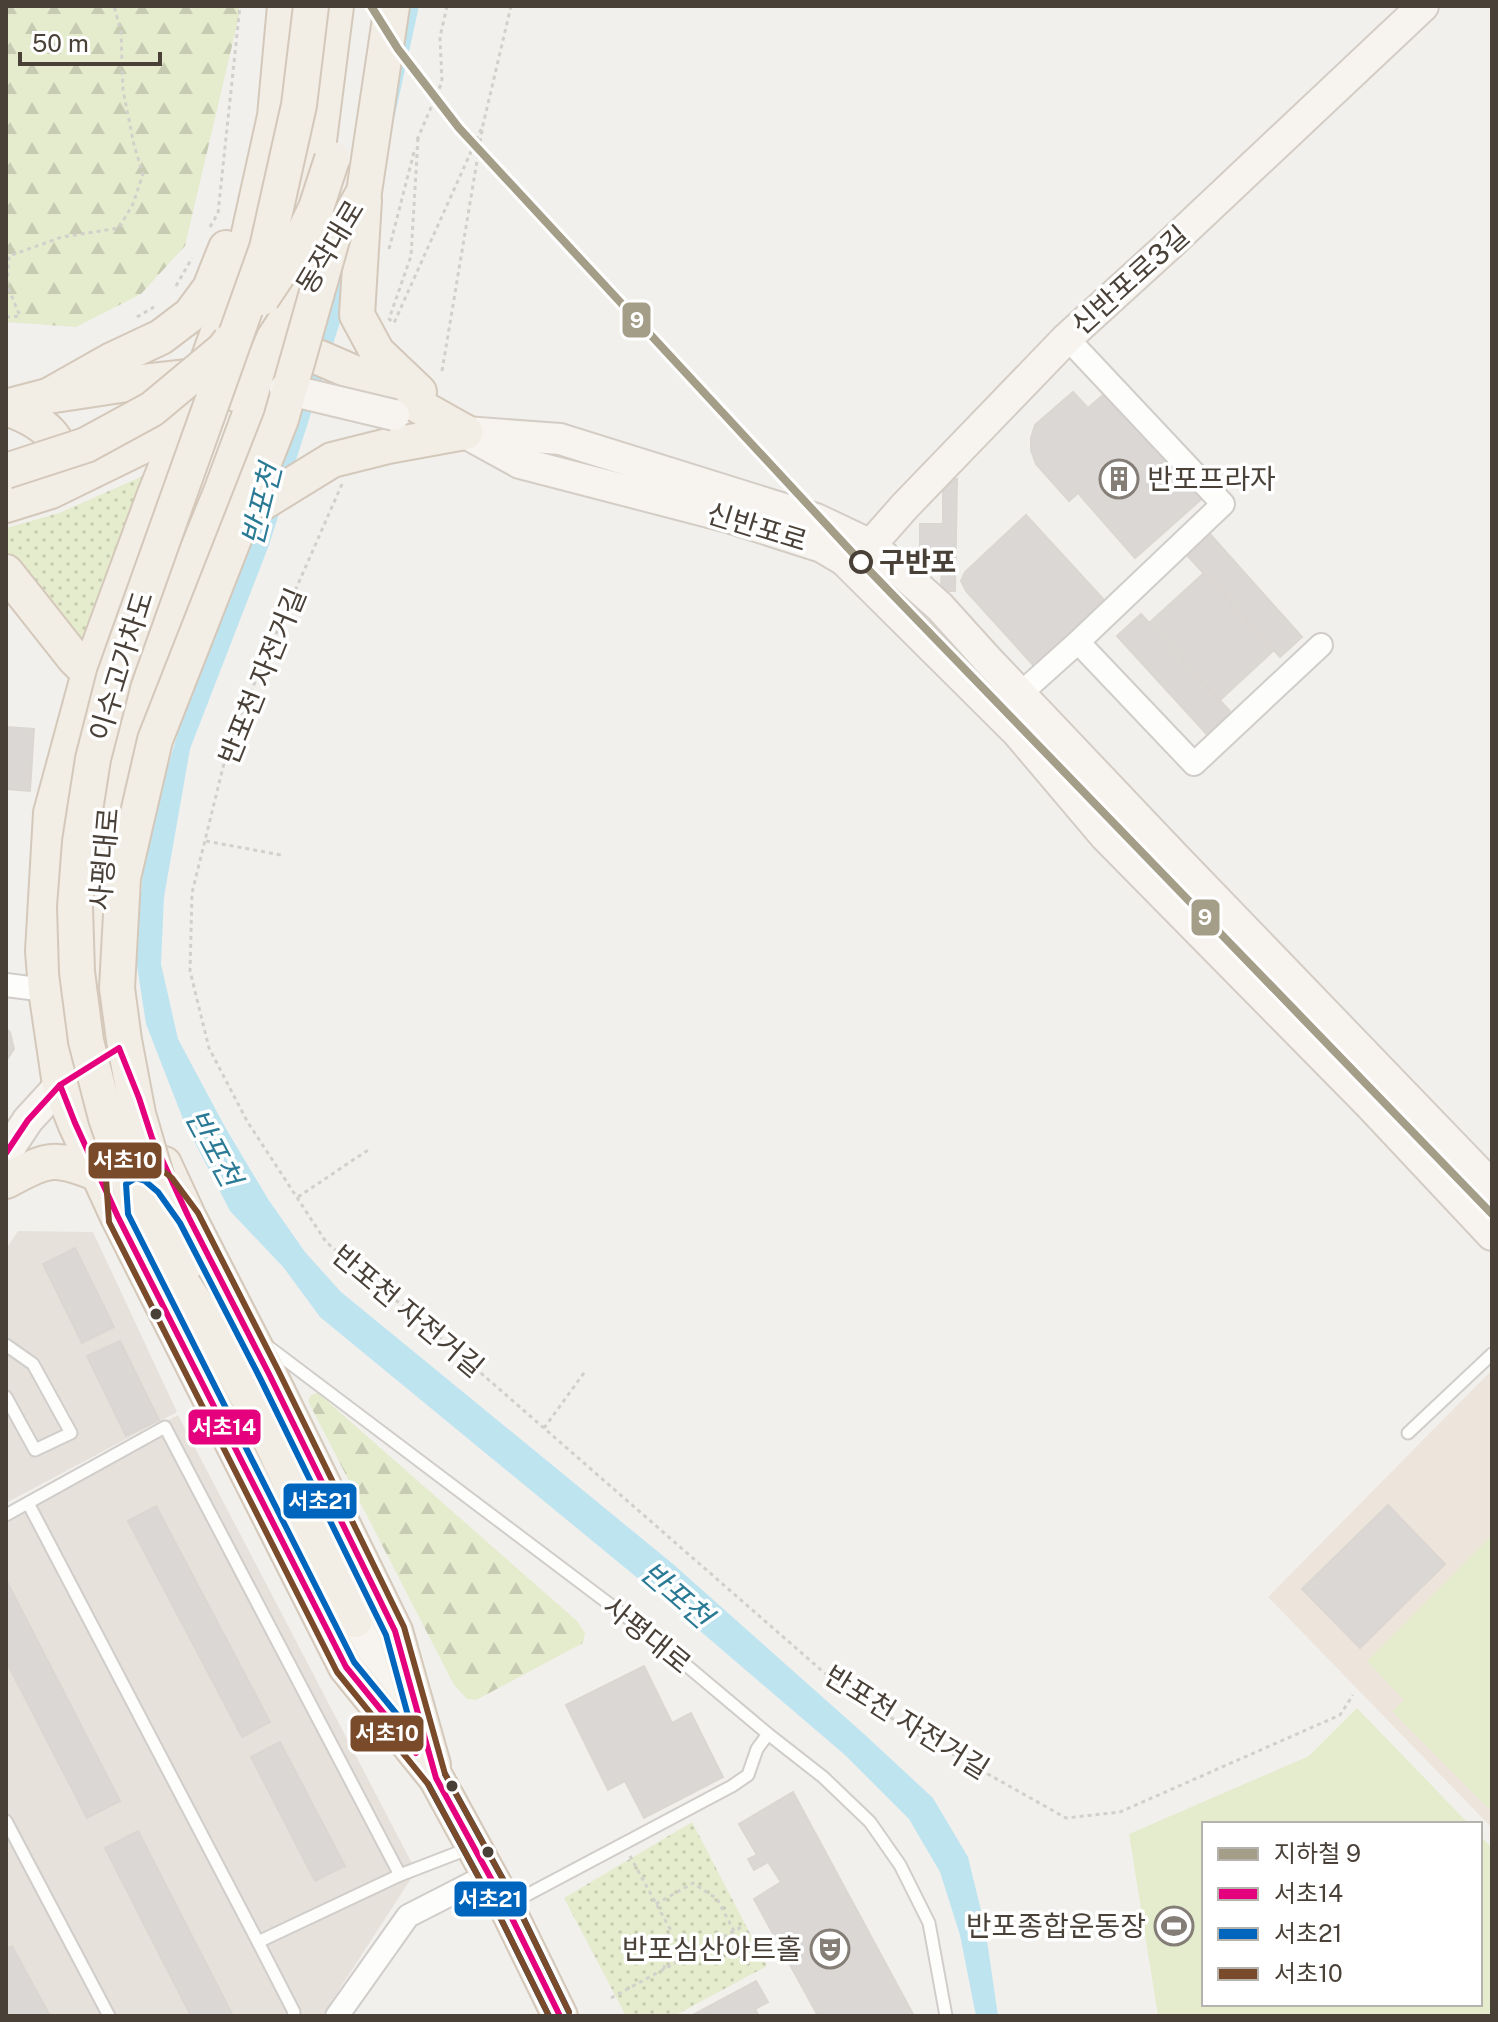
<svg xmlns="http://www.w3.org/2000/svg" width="1498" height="2022" viewBox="0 0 1498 2022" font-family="'Public Sans','Noto Sans KR',sans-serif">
	<defs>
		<pattern id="forest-firs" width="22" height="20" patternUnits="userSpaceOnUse" patternTransform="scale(2)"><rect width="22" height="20" fill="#e5eccd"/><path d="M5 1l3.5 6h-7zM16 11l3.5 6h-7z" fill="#c6cbb1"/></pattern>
		<pattern id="park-dots" width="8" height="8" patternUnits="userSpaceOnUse" patternTransform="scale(2)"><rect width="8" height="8" fill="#e5eccd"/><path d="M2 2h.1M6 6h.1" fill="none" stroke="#c6cbb1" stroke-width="1.8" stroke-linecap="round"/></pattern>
	</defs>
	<rect width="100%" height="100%" fill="#f2f0ed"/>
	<g fill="#e6e1da">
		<polygon points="18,1231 93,1232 177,1412 6,1503 6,1249"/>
		<polygon points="178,1415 416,1871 322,2016 6,2016 6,1509"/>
	</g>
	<polygon fill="#ede5dc" points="1492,1370 1492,1828 1268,1597"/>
	<g fill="#e5eccd">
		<polygon points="1492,1535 1492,1812 1392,1711 1404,1700 1367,1661"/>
		<polygon points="1357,1708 1469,1824 1204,1824 1204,2004 1480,2004 1480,1835 1492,1848 1492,2016 1158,2016 1129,1834 1309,1756"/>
	</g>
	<g fill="url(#forest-firs)">
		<polygon points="6,6 239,6 239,16 185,246 141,294 76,327 6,322"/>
		<polygon points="318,1393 577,1621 585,1633 583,1643 476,1700 467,1699 454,1685 308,1401 311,1395"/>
	</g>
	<g fill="url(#park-dots)">
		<polygon points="143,476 83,652 6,556 6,528 59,513"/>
		<polygon points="692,1822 767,1966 674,2016 626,2016 564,1898"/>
	</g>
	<polygon fill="#bee4f0" points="396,6 419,6 370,228 269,545 190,749 164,897 161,964 178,1039 225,1127 268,1199 305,1252 341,1292 673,1564 864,1734 933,1798 968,1857 985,1927 998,2016 976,2016 960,1935 940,1872 909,1819 845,1755 657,1594 320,1317 284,1268 230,1211 183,1119 146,1024 135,953 146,842 190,691 342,226"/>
	<g fill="#dad7d4" stroke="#dbd6d2" stroke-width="2">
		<polygon points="1110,389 1205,496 1135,558 1078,493 1069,501 1036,464 1031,450 1031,438 1035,425 1073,392 1088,408"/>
		<polygon points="943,479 957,479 955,591 941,591 942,549 920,548 920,524 943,524"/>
		<polygon points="1026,515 1105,601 1034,666 966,591 961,581 965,572"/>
		<polygon points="1209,533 1302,637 1280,657 1186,554"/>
		<polygon points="1204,573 1274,650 1220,700 1149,623"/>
		<polygon points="1141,614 1237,719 1213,741 1117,636"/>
		<polygon points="6,727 34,729 30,791 6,789"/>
		<polygon points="6,1029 10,1032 14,1049 6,1061"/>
		<polygon points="75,1248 114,1327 82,1343 43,1264"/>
		<polygon points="120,1341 159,1420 126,1436 87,1356"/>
		<polygon points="1388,1505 1445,1564 1360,1648 1302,1589"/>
		<polygon points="156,1506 270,1722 242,1737 128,1521"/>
		<polygon points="6,1580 120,1801 87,1818 6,1661"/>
		<polygon points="644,1666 672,1723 691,1713 723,1777 644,1818 625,1781 608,1790 566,1705"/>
		<polygon points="280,1742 345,1866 315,1881 251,1757"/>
		<polygon points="793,1792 914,2016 818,2016 754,1899 781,1882 768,1862 754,1870 748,1859 757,1855 739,1824"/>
		<polygon points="138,1831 233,2016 191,2016 105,1848"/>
		<polygon points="12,1946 50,2016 11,2016 6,2007 6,1949"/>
		<polygon points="756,1981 768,2002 755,2009 759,2016 691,2016"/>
	</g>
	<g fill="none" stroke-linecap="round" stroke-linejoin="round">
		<g stroke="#d0cdca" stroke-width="15">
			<g id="lane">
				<polyline points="1062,766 1075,776 1300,1013"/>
				<polyline points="6,1345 33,1364 71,1433 35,1450 6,1397"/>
				<polyline points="266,1345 649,1634 768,1734 823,1777 870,1822 900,1865 929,1923 946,2016"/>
				<polyline points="1408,1433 1492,1354"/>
				<polyline points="6,1515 165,1427 400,1875 258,1942 28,1503"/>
				<polyline points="6,1821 109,2016"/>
				<polyline points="400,1875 470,1848"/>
				<polyline points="510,1904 732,1786 748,1775 757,1749 768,1734"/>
				<polyline points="258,1942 294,2012 293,2016"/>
			</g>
		</g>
		<g stroke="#d0cdca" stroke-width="26">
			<g id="street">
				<polyline points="1078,642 1194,764 1321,645"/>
				<polyline points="1020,694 1078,642 1223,504 1067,338"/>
				<polyline points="6,985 46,990"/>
				<polyline points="337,2016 408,1916 490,1874"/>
			</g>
		</g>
		<g stroke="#d3cdc5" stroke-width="34">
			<g id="secondary">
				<polyline points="442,426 465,432 560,439 816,519 871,545 940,607 987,659 1175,857 1492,1186"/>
				<polyline points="473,437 520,463 728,517 822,547 844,560 1017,732 1105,836 1371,1106 1492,1235"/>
				<polyline points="859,558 905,506 1067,338 1167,247 1423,6"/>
				<polyline points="6,1153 28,1120 60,1085 119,1048"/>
				<polyline points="355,1620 415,1737"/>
			</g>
		</g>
		<g stroke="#d4c8ba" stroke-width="38">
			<g id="primary">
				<polyline points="285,6 275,116 242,265 203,374 155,494 89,673 51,813 43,951 46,990 60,1085 75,1123 118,1217 346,1667 436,1778 506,1906 560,2016"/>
				<polyline points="307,195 318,148 336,6"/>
				<polyline points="364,200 357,315 377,352 419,392"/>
				<polyline points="276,339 378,383 465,432"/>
				<polyline points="236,394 254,383 274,338 322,265 364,192 392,6"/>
				<polyline points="48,396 110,361 161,337 190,315 210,288 226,248"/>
				<polyline points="6,407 48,396 134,383 206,375"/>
				<path d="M6,408c34,12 66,31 50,71"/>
				<polyline points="6,505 51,491 188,424"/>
				<polyline points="229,525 241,516 332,460 388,446 465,432"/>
				<polyline points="6,572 74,658 89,673"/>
				<polyline points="113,1029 98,982 97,875 111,785 133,707 221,492 254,403 254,383"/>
				<polyline points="164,1164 189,1218 269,1374 395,1631 433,1765"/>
				<path d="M6,1181c42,-22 47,-26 92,-7"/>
				<polyline points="208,1322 271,1441 355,1620"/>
			</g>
		</g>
		<g stroke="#d2d0cb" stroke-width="3" stroke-dasharray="4 4" stroke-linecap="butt">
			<polyline points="418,138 411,256 389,319 394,323 483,125"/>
			<polyline points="417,140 442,82 440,37 447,6"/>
			<polyline points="210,227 218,213 240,6"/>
			<polyline points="389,249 415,148"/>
			<polyline points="176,286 192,258"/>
			<polyline points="6,317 20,316 7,285 9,256 62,237 119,228 133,204 143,174 134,145 123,90 121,32 114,6"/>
			<polyline points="137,317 154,307"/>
			<polyline points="442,371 483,125 511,6"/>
			<polyline points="342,484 230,739 192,893 190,971 209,1048 247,1121 326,1242 427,1326 836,1683 915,1733 1066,1818 1120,1812 1340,1715 1353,1695"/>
			<polyline points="206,841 281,855"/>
			<polyline points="298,1197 371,1148"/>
			<polyline points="544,1428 584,1373"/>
			<polyline points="630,1856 670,1929 664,1969"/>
			<polyline points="656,1904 693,1883 717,1899 734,1931"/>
			<polyline points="611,1998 745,1925"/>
		</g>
		<use href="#lane" stroke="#fdfdfc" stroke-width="11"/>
		<use href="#street" stroke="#fdfdfc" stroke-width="22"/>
		<use href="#secondary" stroke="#f7f4f0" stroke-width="30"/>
		<use href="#primary" stroke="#f2ede5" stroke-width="34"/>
		<g stroke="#d3cdc5" stroke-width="34" stroke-linecap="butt">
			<polyline id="secondary-bridge" points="285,389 394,415"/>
		</g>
		<g stroke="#d4c8ba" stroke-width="38" stroke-linecap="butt">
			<g id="primary-bridge">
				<polyline points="262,298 299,243 316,208 332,159"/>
				<polyline points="6,471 86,445 152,409 224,349 230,341"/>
				<polyline points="186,1264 162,1196 138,1114 124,1040 117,988 123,878 155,740 281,419 335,229"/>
				<polyline points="208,1322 153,1239 131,1190 106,1118 86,1041 77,972 75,907 80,842 93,759 114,677 267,248 299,105 311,6"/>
			</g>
		</g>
		<use href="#secondary-bridge" stroke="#f7f4f0" stroke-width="30"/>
		<use href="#primary-bridge" stroke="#f2ede5" stroke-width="34"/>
		<g stroke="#fff" stroke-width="12">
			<g id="bus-1">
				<polyline points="60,1085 75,1123 118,1217 346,1667 416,1753"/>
				<polyline points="6,1153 28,1120 60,1085 119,1048 139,1098 152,1138 189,1218 269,1374 395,1631 436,1778 506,1906 560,2016"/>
			</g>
		</g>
		<g stroke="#fff" stroke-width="12">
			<g id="bus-2">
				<polygon points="136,1178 145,1181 158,1192 180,1223 260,1378 386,1635 413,1734 354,1662 128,1214 126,1184"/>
				<polyline points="445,1774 515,1901 569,2012"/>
				<polyline points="428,1784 497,1911 549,2016"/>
			</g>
		</g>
		<g stroke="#fff" stroke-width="12">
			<polyline id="bus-3" points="549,2016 497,1911 428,1784 337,1672 109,1222 106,1178 120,1163 133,1157 153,1163 172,1178 198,1213 278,1370 404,1627 445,1774 515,1901 569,2012"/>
		</g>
		<use href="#bus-1" stroke="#e5007d" stroke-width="6"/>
		<use href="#bus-2" stroke="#0065bd" stroke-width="6"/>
		<use href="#bus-3" stroke="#7a4b2a" stroke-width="6"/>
		<g stroke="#fff" stroke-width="14">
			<polyline id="metro-1" points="371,6 398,49 459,128 861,562 1492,1214"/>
		</g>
		<use href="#metro-1" stroke="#a49d87" stroke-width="8"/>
	</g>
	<defs>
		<g id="building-ring" transform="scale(2)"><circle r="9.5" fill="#fff" stroke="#847e77" stroke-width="1.5"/><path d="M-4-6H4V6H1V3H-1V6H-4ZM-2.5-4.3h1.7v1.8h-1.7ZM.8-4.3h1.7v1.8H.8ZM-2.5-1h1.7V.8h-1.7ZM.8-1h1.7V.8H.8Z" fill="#847e77"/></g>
		<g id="stadium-ring" transform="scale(2)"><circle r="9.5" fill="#fff" stroke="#847e77" stroke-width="1.5"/><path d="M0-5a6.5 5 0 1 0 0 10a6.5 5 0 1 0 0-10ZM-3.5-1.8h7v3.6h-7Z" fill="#847e77"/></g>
		<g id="theatre-ring" transform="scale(2)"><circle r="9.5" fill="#fff" stroke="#847e77" stroke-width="1.5"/><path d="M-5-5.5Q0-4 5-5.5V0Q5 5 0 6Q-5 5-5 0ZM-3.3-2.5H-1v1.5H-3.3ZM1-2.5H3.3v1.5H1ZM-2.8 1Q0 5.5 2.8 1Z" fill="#847e77"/></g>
	</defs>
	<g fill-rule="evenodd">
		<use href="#building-ring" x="1119" y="479"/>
		<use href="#stadium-ring" x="1174" y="1926"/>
		<use href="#theatre-ring" x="830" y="1949"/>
	</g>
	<circle fill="#fff" stroke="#494038" stroke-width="4" cx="861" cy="562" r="10"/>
	<g fill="#494038" stroke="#fff" stroke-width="3">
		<circle cx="156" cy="1314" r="7"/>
		<circle cx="452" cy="1786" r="7"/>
		<circle cx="488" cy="1852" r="7"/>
	</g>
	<g text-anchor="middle" stroke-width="7" stroke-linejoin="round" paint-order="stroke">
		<g font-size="28" fill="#494038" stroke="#fff">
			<text transform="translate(330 247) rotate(-59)" y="10">동작대로</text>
			<text transform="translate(1130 280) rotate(-42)" y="10">신반포로3길</text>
			<text transform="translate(757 527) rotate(17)" y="10">신반포로</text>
			<text transform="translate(121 666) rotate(-73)" y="10">이수고가차도</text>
			<text transform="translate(262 676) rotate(-68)" y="10">반포천 자전거길</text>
			<text transform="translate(104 859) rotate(-85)" y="10">사평대로</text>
			<text transform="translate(408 1311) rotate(40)" y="10">반포천 자전거길</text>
			<text transform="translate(647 1635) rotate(39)" y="10">사평대로</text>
			<text transform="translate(907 1722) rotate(32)" y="10">반포천 자전거길</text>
		</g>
		<g font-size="28" fill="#494038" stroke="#fff" text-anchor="end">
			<text x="1147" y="489" text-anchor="start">반포프라자</text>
			<text x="1146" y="1936">반포종합운동장</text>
			<text x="802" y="1959">반포심산아트홀</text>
		</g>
		<g font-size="28" font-weight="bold" fill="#494038" stroke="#fff" text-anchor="start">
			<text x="879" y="572">구반포</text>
		</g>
		<g font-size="30" font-style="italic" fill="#2a7a95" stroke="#fff">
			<text transform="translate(262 505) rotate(-76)" y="10">반포천</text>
			<text transform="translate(213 1148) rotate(62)" y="10">반포천</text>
			<text transform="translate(676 1595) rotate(41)" y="10">반포천</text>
		</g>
	</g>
	<g stroke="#fff" stroke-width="3">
		<rect x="621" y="301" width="31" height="38" rx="8" fill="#a49d87"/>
		<rect x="1190" y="898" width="31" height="39" rx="8" fill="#a49d87"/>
		<rect x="87" y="1141" width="76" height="39" rx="8" fill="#7a4b2a"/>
		<rect x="187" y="1408" width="75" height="38" rx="8" fill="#e5007d"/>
		<rect x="282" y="1482" width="76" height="38" rx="8" fill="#0065bd"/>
		<rect x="349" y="1714" width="76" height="39" rx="8" fill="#7a4b2a"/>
		<rect x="453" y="1880" width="75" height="38" rx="8" fill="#0065bd"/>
	</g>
	<g font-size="22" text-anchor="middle" font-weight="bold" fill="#fff">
		<text x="637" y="328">9</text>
		<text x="1205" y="925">9</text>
		<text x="125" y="1168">서초10</text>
		<text x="224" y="1435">서초14</text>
		<text x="320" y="1509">서초21</text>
		<text x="387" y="1741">서초10</text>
		<text x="490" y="1907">서초21</text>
	</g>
	<rect width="1498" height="2022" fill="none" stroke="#494038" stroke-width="16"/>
	<rect x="1202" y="1822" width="280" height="184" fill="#ffffff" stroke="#b6b3af" stroke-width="2"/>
	<rect x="1218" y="1848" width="40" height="12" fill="#a49d87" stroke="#b6b3af" stroke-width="2"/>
	<text x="1274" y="1862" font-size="24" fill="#494038">지하철 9</text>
	<rect x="1218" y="1888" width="40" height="12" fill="#e5007d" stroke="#b6b3af" stroke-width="2"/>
	<text x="1274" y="1902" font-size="24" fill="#494038">서초14</text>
	<rect x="1218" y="1928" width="40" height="12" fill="#0065bd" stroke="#b6b3af" stroke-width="2"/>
	<text x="1274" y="1942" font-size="24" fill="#494038">서초21</text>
	<rect x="1218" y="1968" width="40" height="12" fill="#7a4b2a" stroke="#b6b3af" stroke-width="2"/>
	<text x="1274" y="1982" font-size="24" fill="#494038">서초10</text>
	<path d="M20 52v12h140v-12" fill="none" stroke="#494038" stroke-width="4"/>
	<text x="32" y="52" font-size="24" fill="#494038" stroke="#ffffff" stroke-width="6" paint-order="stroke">50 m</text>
</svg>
